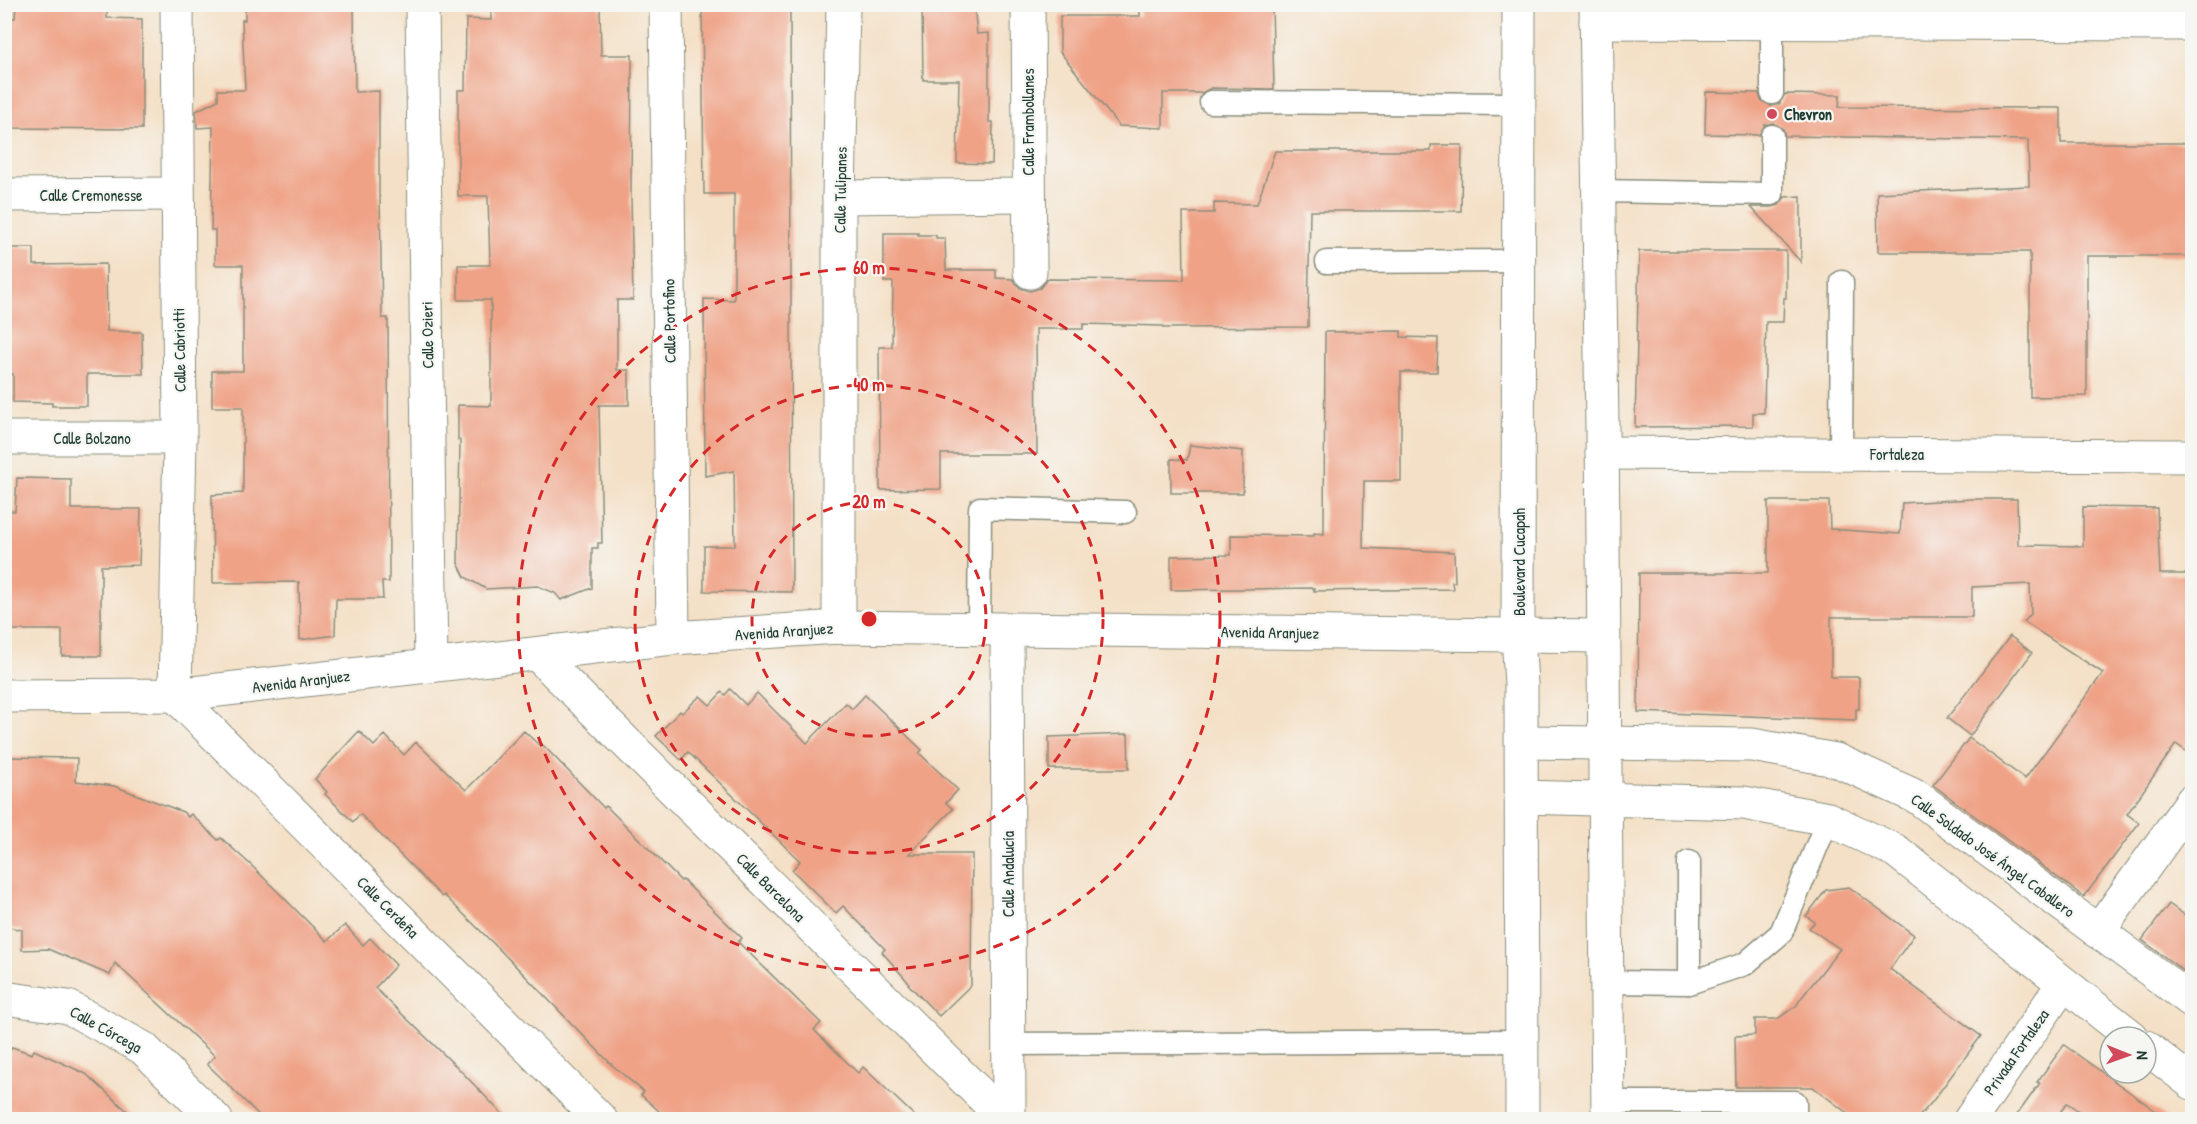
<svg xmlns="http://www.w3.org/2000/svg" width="2197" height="1124" viewBox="0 0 2197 1124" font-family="'Patrick Hand',sans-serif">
	<rect width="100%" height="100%" fill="#f6f6f2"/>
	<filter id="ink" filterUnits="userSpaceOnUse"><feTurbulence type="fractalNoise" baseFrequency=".0167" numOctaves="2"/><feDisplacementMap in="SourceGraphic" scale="12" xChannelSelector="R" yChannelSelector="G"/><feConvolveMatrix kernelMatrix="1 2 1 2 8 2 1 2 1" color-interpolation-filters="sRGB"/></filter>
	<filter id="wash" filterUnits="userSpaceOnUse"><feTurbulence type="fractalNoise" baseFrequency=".008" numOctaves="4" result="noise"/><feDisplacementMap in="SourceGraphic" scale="24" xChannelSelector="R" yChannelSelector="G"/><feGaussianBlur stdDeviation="1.35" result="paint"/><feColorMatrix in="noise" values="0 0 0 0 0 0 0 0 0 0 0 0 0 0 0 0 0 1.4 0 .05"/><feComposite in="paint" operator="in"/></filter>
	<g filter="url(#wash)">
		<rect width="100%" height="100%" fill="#f4e0c6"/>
		<g id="blocks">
			<g fill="#efa286">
				<polygon points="16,4 107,4 107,18 142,19 142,129 4,128 4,19 15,18"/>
				<polygon points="245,4 354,4 355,92 379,91 379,196 380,197 382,318 388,318 389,582 382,582 383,599 336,599 335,635 300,640 299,582 213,583 212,495 243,493 243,407 212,407 212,371 243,371 243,265 215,265 215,230 211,230 213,127 197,128 196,111 218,100 218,90 245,90 242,20 245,20"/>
				<polygon points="491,4 600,4 601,55 632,55 631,195 633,300 617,300 617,370 629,370 629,405 599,405 602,543 598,543 598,548 592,548 592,588 561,600 555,593 538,586 486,589 465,577 458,563 460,440 458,440 458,405 491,406 491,300 458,300 458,265 490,265 488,196 458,196 458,90 465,90 466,19 491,20"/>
				<polygon points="702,4 790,4 792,592 704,591 704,546 735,546 734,471 705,476 704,299 734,300 734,194 704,194"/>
				<polygon points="922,4 974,4 977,34 989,33 989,122 993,122 992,164 957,163 959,80 923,80"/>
				<polygon points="1140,4 1272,4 1274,89 1211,88 1202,93 1163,93 1163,128 1119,126 1060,52 1060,16 1140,16"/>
				<polygon points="1706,92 1759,93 1761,100 1771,106 1779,104 1785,94 1840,95 1839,107 2061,108 2061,143 2193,143 2193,256 2087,256 2087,396 2030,397 2030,252 1878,252 1877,193 2029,186 2028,140 1785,136 1783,129 1773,123 1765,125 1759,135 1705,134"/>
				<polygon points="1431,145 1462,145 1461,211 1310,211 1308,327 1163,328 1163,326 1083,324 1083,329 1036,329 1037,454 941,454 941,489 880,490 879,347 892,347 893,282 884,282 884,233 918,233 918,235 936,235 936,238 945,238 946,270 996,270 996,278 1013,279 1020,288 1030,291 1040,288 1047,279 1184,280 1183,213 1214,213 1214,203 1257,204 1275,151 1431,151"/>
				<polygon points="1801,196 1801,262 1751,207 1772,207 1779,205 1785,197"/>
				<polygon points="4,248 34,248 34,265 106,264 107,331 142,332 143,374 87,374 87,406 52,406 52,403 13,402 13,374 4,374"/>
				<polygon points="1639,251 1786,251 1786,298 1784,298 1783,322 1766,322 1764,413 1753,413 1753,426 1635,427"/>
				<polygon points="1401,331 1401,337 1438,338 1437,372 1401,372 1401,481 1364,481 1363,548 1454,552 1455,582 1452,582 1453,589 1314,591 1314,588 1171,590 1171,556 1231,555 1231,535 1314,536 1314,533 1324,534 1325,332"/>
				<polygon points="1190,445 1243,451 1243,493 1171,493 1171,459 1187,460"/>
				<polygon points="17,478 71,479 71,509 141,509 139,565 101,566 101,656 62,656 62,630 4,630 4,511 15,511"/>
				<polygon points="1972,499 2017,499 2018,545 2083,546 2083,507 2157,508 2160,574 2193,574 2193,756 2176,744 2127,814 2139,823 2084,897 1933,785 1969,738 2025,779 2103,673 2024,622 2031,614 2030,584 1972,587 1972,617 1831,617 1831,677 1859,677 1859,709 1856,709 1856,720 1638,712 1639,573 1768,573 1768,501 1829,501 1830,529 1900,534 1902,503"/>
				<polygon points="2010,636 2032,653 1970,736 1947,718"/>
				<polygon points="730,689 746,705 757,693 807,743 846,703 852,709 865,695 922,750 919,753 958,790 946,803 953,809 909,854 972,854 971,985 939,1016 908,984 909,983 882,952 885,949 843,906 836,913 792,870 800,861 688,752 681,760 656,736 680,711 682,713 700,696 710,705 722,692 725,695"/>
				<polygon points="359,731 374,746 385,735 404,755 416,742 466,790 524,731 540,746 542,744 604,808 606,806 681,881 683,880 742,938 738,942 821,1023 814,1030 858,1073 863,1067 918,1119 668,1119 641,1095 644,1092 612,1065 498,948 444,895 442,897 360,814 353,822 325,794 327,792 315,779"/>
				<polygon points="1128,734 1129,769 1049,769 1049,737"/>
				<polygon points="4,757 77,758 76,781 114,786 183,812 188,817 191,814 218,840 221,838 251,865 327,941 345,925 363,945 370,938 396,965 375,988 460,1070 507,1119 421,1119 418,1116 414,1119 263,1119 207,1064 215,1056 115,963 110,975 48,949 22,950 22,930 4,926"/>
				<polygon points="1849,887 1914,935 1890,969 1981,1036 1932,1102 1917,1119 1855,1119 1813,1087 1736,1087 1735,1036 1755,1035 1755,1019 1777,1019 1796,1006 1802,997 1840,949 1809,928 1815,922 1806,916 1826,890"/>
				<polygon points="2169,904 2193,921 2193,978 2142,940"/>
				<polygon points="2064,1045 2167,1119 2090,1119 2067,1103 2055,1119 2014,1119 2040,1083 2037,1082"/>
				<polygon points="12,1047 32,1054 34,1050 86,1074 136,1119 4,1119 4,1065"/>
			</g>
		</g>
	</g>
	<g filter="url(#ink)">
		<use href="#blocks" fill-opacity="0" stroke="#8a8e7d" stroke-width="1.5"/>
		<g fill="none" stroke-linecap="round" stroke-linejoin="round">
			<g stroke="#8a8e7d" stroke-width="25">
				<g id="lane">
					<polyline points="1772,22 1772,93"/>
					<polyline points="1211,102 1520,104"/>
					<polyline points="1599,191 1772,194 1772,136"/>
					<polyline points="1327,262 1520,261"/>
					<polyline points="1841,454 1842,282"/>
					<polyline points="979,629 980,508 1125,512"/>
					<polyline points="1606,982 1689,983 1745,964 1781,933 1828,819"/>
					<polyline points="1689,983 1689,862"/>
					<polyline points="1008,1044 1522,1041"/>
					<polyline points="1607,1102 1795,1102 1795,1120"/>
				</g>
			</g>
			<g stroke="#8a8e7d" stroke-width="35">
				<g id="street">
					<polyline points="177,4 180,438 175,695 601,1120"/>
					<polyline points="422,4 431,666"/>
					<polyline points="666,4 673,638"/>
					<polyline points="1028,4 1030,272"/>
					<polyline points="4,195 177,194"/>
					<polyline points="839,197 1029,195"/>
					<polyline points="4,438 180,438"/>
					<polyline points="1602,453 2192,456"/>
					<polyline points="537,654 1006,1120"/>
					<polyline points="2098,932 2192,801"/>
					<polyline points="4,998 68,1007 143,1048 216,1120"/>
					<polyline points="1970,1120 2063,984"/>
				</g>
			</g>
			<g stroke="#8a8e7d" stroke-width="35">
				<g id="secondary">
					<polyline points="1519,4 1518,635 1521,684 1522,1120"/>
					<polyline points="1596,4 1602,427 1608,1120"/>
					<polyline points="1596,22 2192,24"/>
					<polyline points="839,627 839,197 843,4"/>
					<polyline points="1007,629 1009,1120"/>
					<polyline points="4,696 175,695 673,638 839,627 1603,636"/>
					<polyline points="1522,742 1752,745 1836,760 1917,797 2192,1001"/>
					<polyline points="1521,797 1744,803 1828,819 1896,851 2132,1037"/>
					<polyline points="2146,1047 2192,1083"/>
				</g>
			</g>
			<use href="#lane" stroke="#fff" stroke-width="22"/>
			<use href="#street" stroke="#fff" stroke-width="33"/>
			<use href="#secondary" stroke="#fff" stroke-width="33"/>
		</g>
	</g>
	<g fill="none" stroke="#d62828" stroke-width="3" stroke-dasharray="10 8">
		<circle cx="869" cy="619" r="117"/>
		<circle cx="869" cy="619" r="234"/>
		<circle cx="869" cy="619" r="351"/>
	</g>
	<circle fill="#d1495b" stroke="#f6f6f2" stroke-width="2" cx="1772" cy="114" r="6"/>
	<g text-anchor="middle" stroke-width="4.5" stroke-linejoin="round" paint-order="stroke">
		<g font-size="16" font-weight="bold" fill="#1f3d34" stroke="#f6f6f2" text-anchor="start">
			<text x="1784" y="120">Chevron</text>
		</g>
		<g font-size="16" fill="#1f3d34" stroke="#f6f6f2">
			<text transform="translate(1028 122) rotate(-90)" y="6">Calle Frambollanes</text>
			<text transform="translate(840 190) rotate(-89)" y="6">Calle Tulipanes</text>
			<text x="91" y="201">Calle Cremonesse</text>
			<text transform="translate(669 321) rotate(-91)" y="6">Calle Portofino</text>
			<text transform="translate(427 335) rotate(-91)" y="6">Calle Ozieri</text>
			<text transform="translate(179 350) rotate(-91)" y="6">Calle Cabriotti</text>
			<text x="92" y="444">Calle Bolzano</text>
			<text x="1897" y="460">Fortaleza</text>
			<text transform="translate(1519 562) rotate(-90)" y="6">Boulevard Cucapah</text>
			<text transform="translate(784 631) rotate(-4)" y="6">Avenida Aranjuez</text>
			<text transform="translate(1270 632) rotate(1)" y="6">Avenida Aranjuez</text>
			<text transform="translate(301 681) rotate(-7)" y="6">Avenida Aranjuez</text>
			<text transform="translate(1993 855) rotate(36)" y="6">Calle Soldado José Ángel Caballero</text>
			<text transform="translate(1008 874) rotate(-90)" y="6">Calle Andalucía</text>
			<text transform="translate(771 887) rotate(45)" y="6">Calle Barcelona</text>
			<text transform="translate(388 907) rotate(45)" y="6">Calle Cerdeña</text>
			<text transform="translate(106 1029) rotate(29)" y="6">Calle Córcega</text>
			<text transform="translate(2016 1052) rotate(-55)" y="6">Privada Fortaleza</text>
		</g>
	</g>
	<circle cx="869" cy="619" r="9" fill="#d62828" stroke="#f6f6f2" stroke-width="3"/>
	<g font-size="18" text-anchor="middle" font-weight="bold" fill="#d62828" stroke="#f6f6f2" stroke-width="4.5" stroke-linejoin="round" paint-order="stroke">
		<text x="869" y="274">60 m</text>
		<text x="869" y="391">40 m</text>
		<text x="869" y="508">20 m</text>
	</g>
	<rect width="2197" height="1124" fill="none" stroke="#f6f6f2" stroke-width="24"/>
	<g transform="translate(2128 1055) rotate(91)"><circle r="28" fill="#f6f6f2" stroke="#a0aca6" stroke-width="1.5"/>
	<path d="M0-4.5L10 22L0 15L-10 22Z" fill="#d1495b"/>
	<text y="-9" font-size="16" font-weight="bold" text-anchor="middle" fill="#1f3d34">N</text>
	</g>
</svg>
